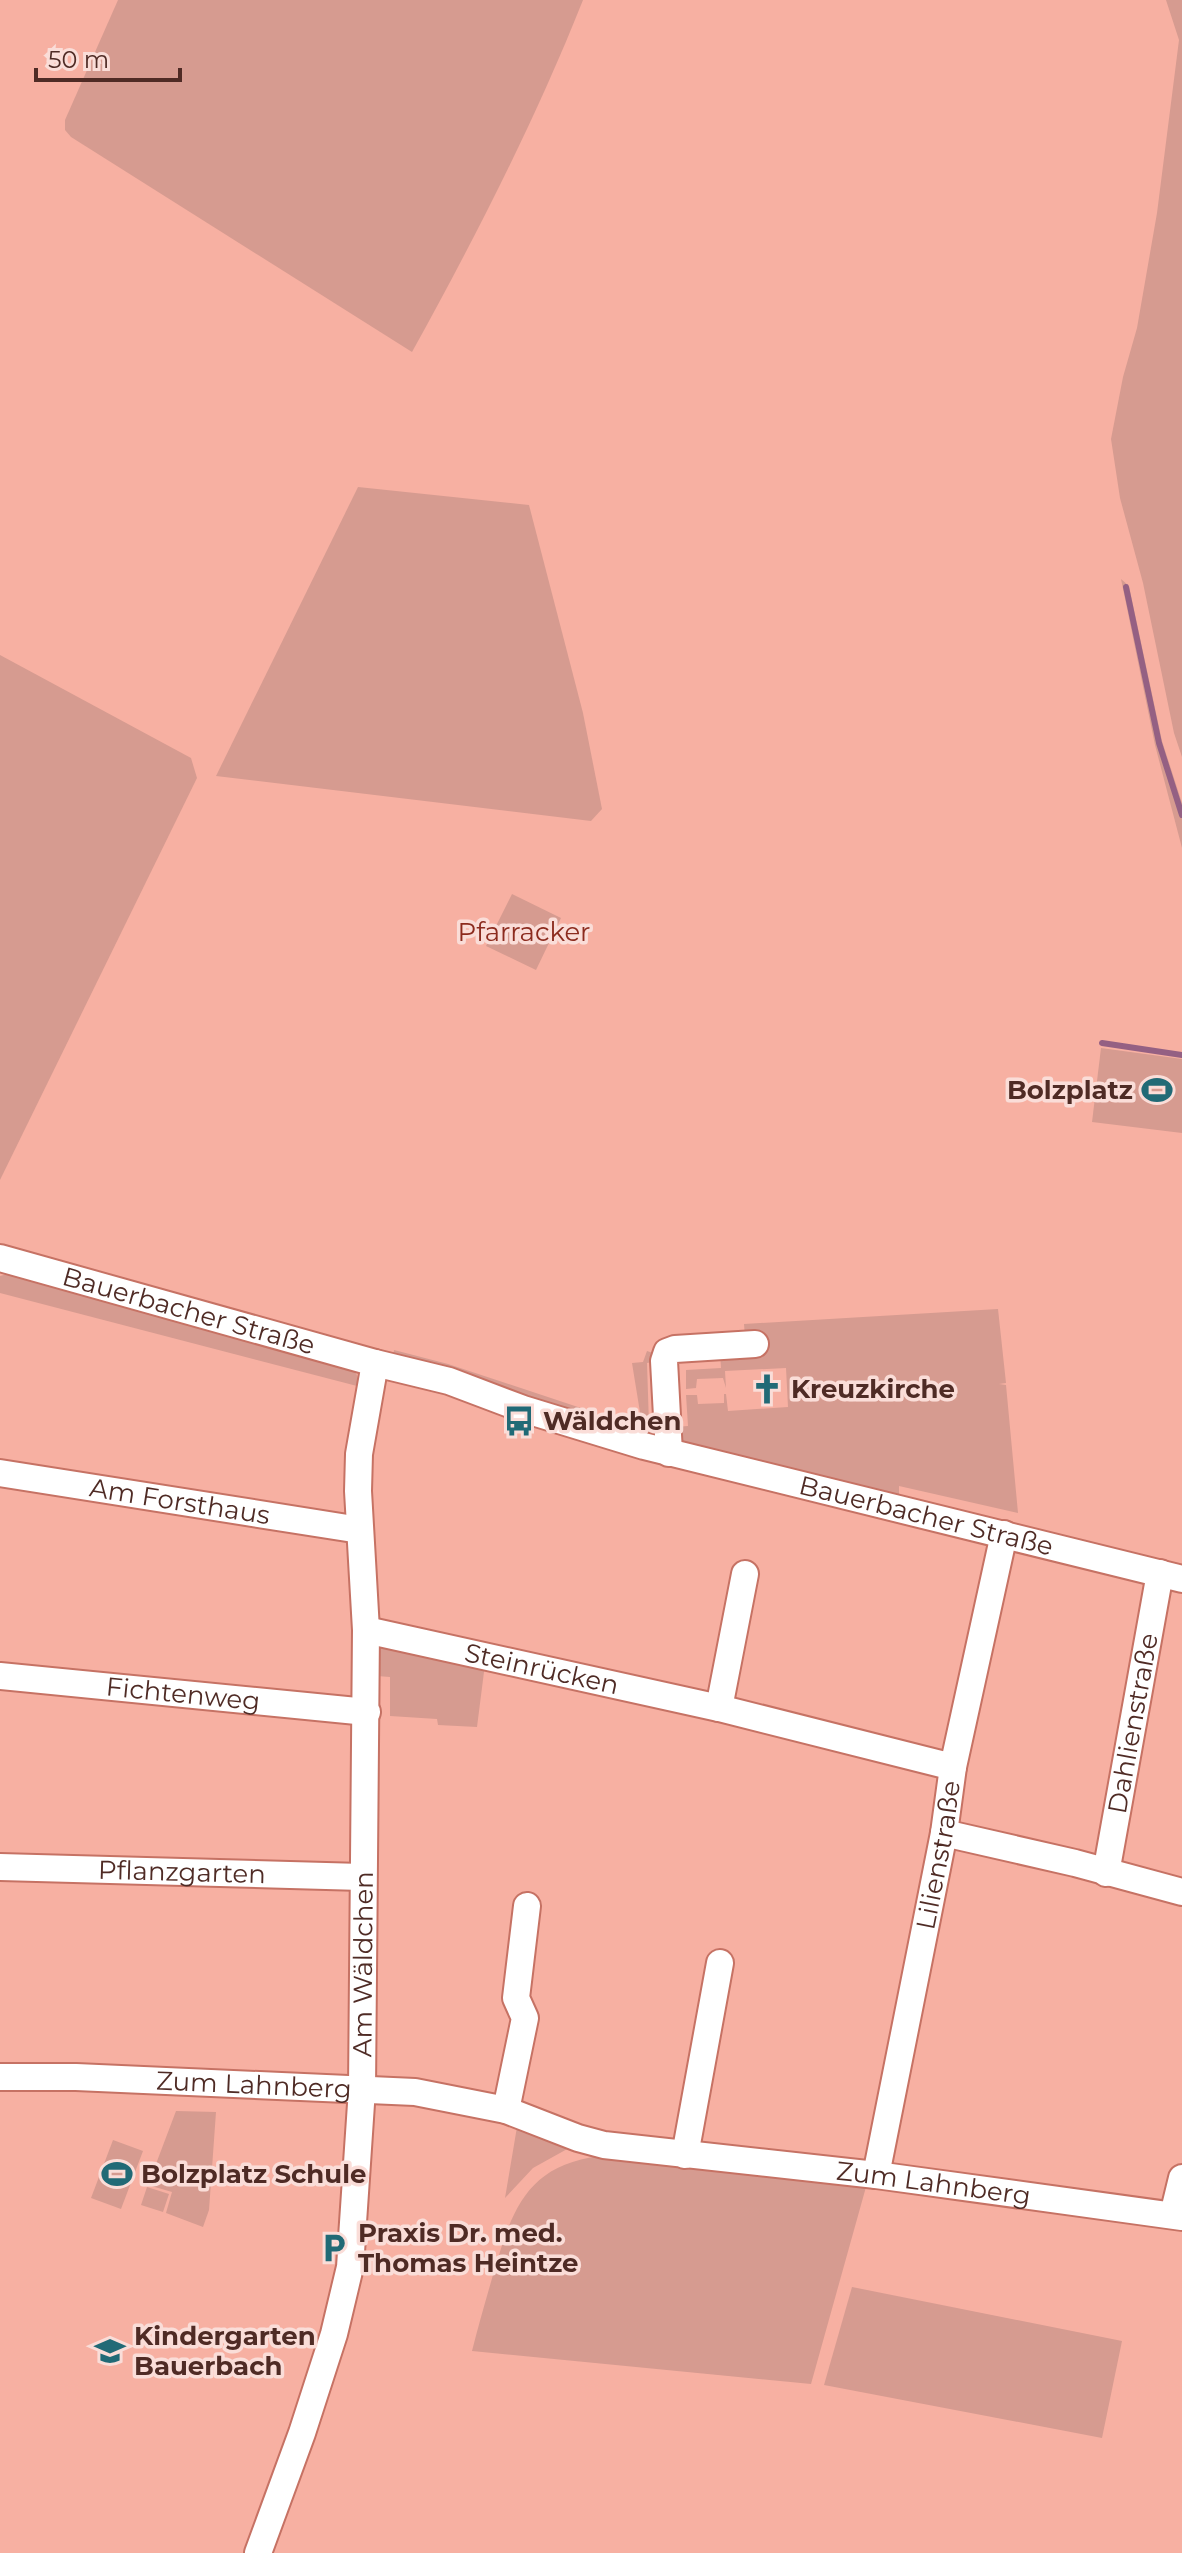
<svg xmlns="http://www.w3.org/2000/svg" width="1182" height="2553" viewBox="0 0 1182 2553" font-family="Montserrat,sans-serif">
	<rect width="100%" height="100%" fill="#f7b0a2"/>
	<g fill="#d69b90">
		<path d="M118,0h465c-48,121 -108,238 -171,352l-341,-215 -6,-7v-10z"/>
		<polygon points="1166,0 1182,0 1182,757 1174,733 1143,583 1120,498 1111,439 1123,377 1137,328 1157,213 1179,40"/>
		<polygon points="358,487 529,505 583,713 602,809 591,821 216,776"/>
		<polygon points="1121,579 1129,586 1162,741 1182,803 1182,848 1155,745"/>
		<polygon points="0,655 191,758 197,778 0,1180"/>
		<polygon points="512,894 561,918 536,970 486,946"/>
		<polygon points="1101,1048 1182,1059 1182,1133 1092,1122"/>
		<path d="M15,1272l332,95c10,5 12,9 10,19l-357,-93v-17z"/>
		<polygon points="998,1309 1006,1383 999,1384 1006,1385 1018,1513 899,1486 899,1500 683,1448 674,1427 688,1426 686,1395 697,1395 698,1404 724,1403 724,1394 726,1394 728,1411 788,1407 786,1368 725,1371 726,1388 723,1378 697,1379 696,1388 686,1389 686,1370 721,1368 720,1353 745,1337 744,1324"/>
		<polygon points="394,1350 448,1364 596,1413 600,1418 600,1421 393,1357"/>
		<polygon points="647,1351 659,1355 659,1361 647,1363 649,1425 662,1425 659,1436 644,1437 632,1363 643,1362"/>
		<polygon points="377,1645 485,1664 477,1727 438,1725 437,1719 390,1716 390,1677 377,1676"/>
		<polygon points="176,2111 216,2112 209,2210 203,2227 166,2213 172,2192 148,2185"/>
		<polygon points="517,2127 569,2148 533,2168 505,2198"/>
		<polygon points="113,2140 143,2151 121,2209 91,2198"/>
		<path d="M600,2156l266,31 -55,197 -339,-33c7,-28 15,-55 23,-83 18,-61 34,-103 105,-112z"/>
		<polygon points="147,2187 169,2194 163,2212 141,2205"/>
		<polygon points="852,2287 1122,2341 1102,2438 824,2385"/>
	</g>
	<g fill="none" stroke-linecap="round" stroke-linejoin="round">
		<g stroke="#946083" stroke-width="6">
			<polyline points="1126,587 1159,743 1182,815"/>
			<polyline points="1102,1043 1182,1055"/>
		</g>
		<g stroke="#c67264" stroke-width="30">
			<g id="minor">
				<path id="s1" d="M0,1258l375,105 74,18 74,28 121,37 538,133"/>
				<polyline points="669,1453 664,1361 667,1352 675,1349 755,1344"/>
				<path id="s2" d="M0,1473l360,57"/>
				<path id="s3" d="M366,1630l353,78 234,59"/>
				<path id="s4" d="M0,1676l367,36"/>
				<polyline points="719,1708 745,1574"/>
				<polyline points="944,1833 1075,1863 1182,1892"/>
				<path id="s5" d="M0,1867l362,10"/>
				<path id="s6" d="M1106,1873l54,-300"/>
				<path id="s7" d="M0,2077h76l339,15 91,18 72,28 26,7 272,30 306,42"/>
				<polyline points="506,2110 525,2018 516,1998 527,1906"/>
				<polyline points="685,2155 720,1963"/>
				<path id="s8" d="M876,2175l68,-342 9,-66 51,-233"/>
				<polyline points="1173,2215 1182,2178"/>
				<path id="s9" d="M258,2553l44,-120 32,-99 16,-67 12,-178 4,-459 -8,-139 1,-37 16,-91"/>
			</g>
		</g>
		<use href="#minor" stroke="#fff" stroke-width="26"/>
	</g>
	<defs>
		<g id="stadium-bare" transform="scale(2.4)"><path d="M0-5a6.5 5 0 1 0 0 10a6.5 5 0 1 0 0-10ZM-3.5-1.8h7v3.6h-7Z" fill="#216a76" stroke="#faddd8" stroke-width="2.5" paint-order="stroke"/></g>
		<g id="church-bare" transform="scale(2.4)"><path d="M-1.2-6h2.4v3.5h3.3v2.4h-3.3V6h-2.4V-.1h-3.3v-2.4h3.3Z" fill="#216a76" stroke="#faddd8" stroke-width="2.5" paint-order="stroke"/></g>
		<g id="bus-bare" transform="scale(2.4)"><path d="M-5-6H5V4H4V6H2V4H-2V6H-4V4H-5ZM-3.5-4V0h7V-4ZM-3.5 1.2v1.5H-2V1.2ZM2 1.2v1.5H3.5V1.2Z" fill="#216a76" stroke="#faddd8" stroke-width="2.5" paint-order="stroke"/></g>
		<g id="parking-bare" transform="scale(2.4)"><path d="M-3.5-5.5H1a3.5 3.5 0 0 1 0 7H-1V5.5H-3.5ZM-1-3.4V-.6H.8a1.4 1.4 0 0 0 0-2.8Z" fill="#216a76" stroke="#faddd8" stroke-width="2.5" paint-order="stroke"/></g>
		<g id="school-bare" transform="scale(2.4)"><path d="M0-5L7-2L0 1L-7-2ZM-4 1L0 2.5L4 1V4Q0 6-4 4Z" fill="#216a76" stroke="#faddd8" stroke-width="2.5" paint-order="stroke"/></g>
	</defs>
	<g fill-rule="evenodd">
		<use href="#stadium-bare" x="1157" y="1090"/>
		<use href="#church-bare" x="767" y="1389"/>
		<use href="#bus-bare" x="519" y="1421"/>
		<use href="#stadium-bare" x="117" y="2174"/>
		<use href="#parking-bare" x="334" y="2248"/>
		<use href="#school-bare" x="110" y="2351"/>
	</g>
	<g text-anchor="middle" stroke-width="7" stroke-linejoin="round" paint-order="stroke">
		<g font-size="26" fill="#8c2b1e" stroke="#faddd8">
			<text x="524" y="941">Pfarracker</text>
		</g>
		<g font-size="26" font-weight="bold" fill="#4f2b25" stroke="#faddd8" text-anchor="start">
			<text x="1133" y="1099" text-anchor="end">Bolzplatz</text>
			<text x="791" y="1398">Kreuzkirche</text>
			<text x="543" y="1430">Wäldchen</text>
			<text x="141" y="2183">Bolzplatz Schule</text>
			<text x="358" y="2242">Praxis Dr. med.<tspan x="358" dy="30">Thomas Heintze</tspan></text>
			<text x="134" y="2345">Kindergarten<tspan x="134" dy="30">Bauerbach</tspan></text>
		</g>
		<g font-size="26" fill="#4f2b25" stroke="#faddd8">
			<text dy="9" stroke="none"><textPath href="#s1" startOffset="196">Bauerbacher Straße</textPath></text>
			<text dy="9" stroke="none"><textPath href="#s2" startOffset="182">Am Forsthaus</textPath></text>
			<text dy="9" stroke="none"><textPath href="#s1" startOffset="962">Bauerbacher Straße</textPath></text>
			<text dy="9" stroke="none"><textPath href="#s3" startOffset="180">Steinrücken</textPath></text>
			<text dy="9" stroke="none"><textPath href="#s4" startOffset="184">Fichtenweg</textPath></text>
			<text dy="9" stroke="none"><textPath href="#s6" startOffset="152">Dahlienstraße</textPath></text>
			<text dy="9" stroke="none"><textPath href="#s8" startOffset="326">Lilienstraße</textPath></text>
			<text dy="9" stroke="none"><textPath href="#s5" startOffset="182">Pflanzgarten</textPath></text>
			<text dy="9" stroke="none"><textPath href="#s9" startOffset="604">Am Wäldchen</textPath></text>
			<text dy="9" stroke="none"><textPath href="#s7" startOffset="254">Zum Lahnberg</textPath></text>
			<text dy="9" stroke="none"><textPath href="#s7" startOffset="944">Zum Lahnberg</textPath></text>
		</g>
	</g>
	<path d="M36 68v12h144v-12" fill="none" stroke="#4f2b25" stroke-width="4"/>
	<text x="48" y="68" font-size="24" fill="#4f2b25" stroke="#faddd8" stroke-width="6" paint-order="stroke">50 m</text>
</svg>
